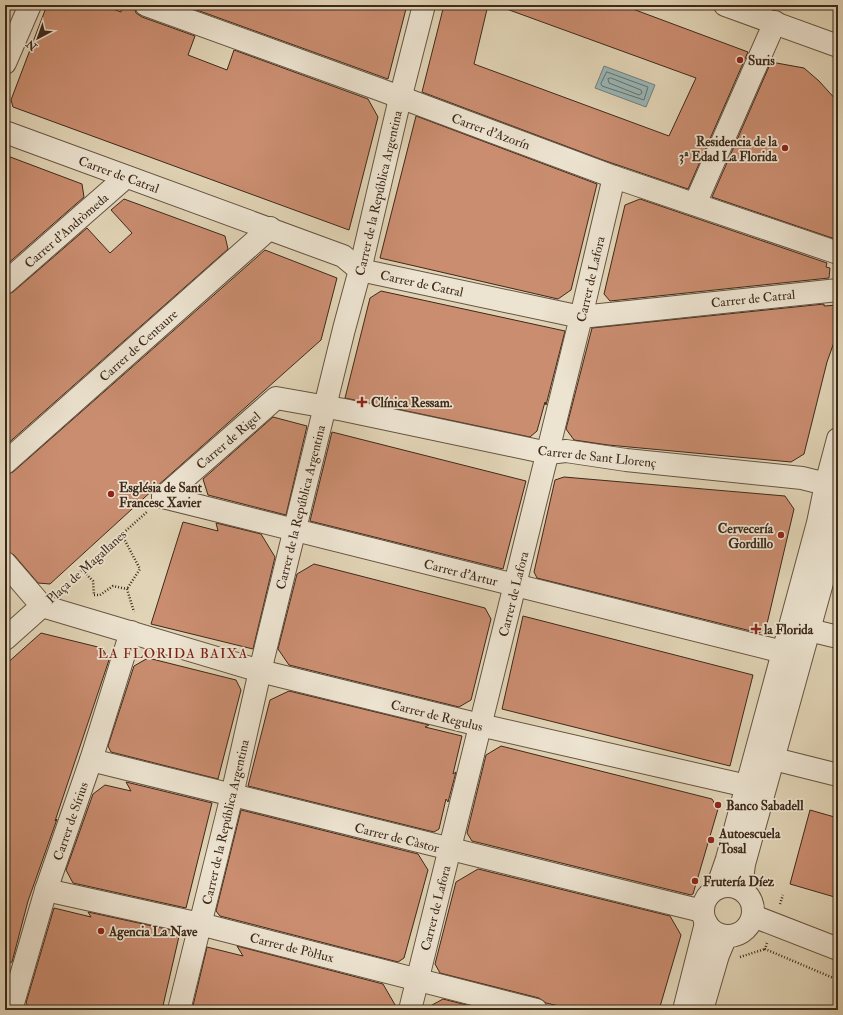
<svg xmlns="http://www.w3.org/2000/svg" width="843" height="1015" viewBox="0 0 843 1015" font-family="'IM FELL Double Pica',serif">
	<rect width="100%" height="100%" fill="#e1d4b6"/>
	<filter id="stains"><feTurbulence type="fractalNoise" baseFrequency=".005" numOctaves="4"/><feColorMatrix values="0 0 0 0 .2 0 0 0 0 .09 0 0 0 0 .02 0 0 0 .5 -.17"/></filter>
	<radialGradient id="worn" r=".72"><stop offset=".6" stop-color="#630" stop-opacity="0"/><stop offset="1" stop-color="#630" stop-opacity=".3"/></radialGradient>
	<polygon fill="#98b6b8" stroke="#747e79" points="604,66 655,85 646,107 595,88"/>
	<g fill="none" stroke-linecap="round" stroke-linejoin="round">
		<g stroke="#6a7069" stroke-width="1">
			<polygon points="607,72 648,87 644,100 602,86 601,84"/>
			<polygon points="611,78 641,90 642,93 639,95 609,83 608,79"/>
		</g>
	</g>
	<g fill="#ca8d70" stroke="#3d291a">
		<polygon points="47,5 102,5 121,12 122,5 134,5 136,13 142,17 195,36 188,55 227,70 234,50 368,99 378,117 349,230 13,107 11,100"/>
		<polygon points="183,5 407,5 388,79"/>
		<polygon points="444,5 488,5 474,64 669,136 696,78 501,7 502,5 622,5 748,52 688,189 603,160 422,92"/>
		<polygon points="771,62 804,68 819,81 838,102 838,229 835,239 712,197"/>
		<polygon points="416,116 597,184 571,290 558,299 380,258"/>
		<polygon points="5,155 82,184 84,197 5,266"/>
		<polygon points="124,199 225,236 228,249 5,446 5,295 13,292 87,228 110,253 132,233 111,210"/>
		<polygon points="640,199 827,263 826,267 830,268 829,278 610,301 604,294 625,205"/>
		<polygon points="265,250 337,278 321,340 155,488 50,584 38,583 14,555 5,551 5,475 13,472"/>
		<polygon points="381,291 565,331 546,405 545,402 537,431 530,437 345,398 370,298"/>
		<polygon points="824,304 824,306 838,305 838,331 827,362 804,454 791,462 608,445 574,440 566,429 592,328"/>
		<polygon points="273,417 307,426 286,515 208,495 203,479"/>
		<polygon points="332,432 526,481 503,569 310,521"/>
		<polygon points="564,477 785,496 794,509 766,628 759,633 537,578 534,572 555,480"/>
		<polygon points="183,522 218,531 216,523 261,534 275,557 253,649 151,624"/>
		<polygon points="314,564 485,608 491,619 471,700 459,707 289,665 278,649 297,574"/>
		<polygon points="523,616 753,675 730,766 502,709"/>
		<polygon points="41,633 102,648 109,660 55,821 57,819 28,901 12,962 5,964 5,665"/>
		<polygon points="148,658 236,680 241,690 218,779 111,752 108,746 134,666"/>
		<polygon points="289,691 429,725 425,727 462,736 453,774 456,772 448,802 446,799 439,829 434,832 248,786 270,700"/>
		<polygon points="501,746 712,799 718,809 693,894 691,895 472,841 467,833 486,755"/>
		<polygon points="126,782 212,803 186,908 73,883 66,870 93,794 105,785 131,791"/>
		<polygon points="241,810 418,854 428,870 404,958 398,962 220,916 216,911"/>
		<polygon points="810,810 838,818 838,898 790,884"/>
		<polygon points="478,869 670,916 681,935 659,1010 576,1010 546,1003 539,998 440,973 435,964 456,882"/>
		<polygon points="54,908 91,917 88,912 180,932 162,1010 31,1010 26,1003"/>
		<polygon points="237,946 383,984 398,1010 192,1010 207,947 243,956"/>
		<polygon points="443,999 486,1010 423,1010"/>
	</g>
	<g fill="none" stroke-linecap="round" stroke-linejoin="round">
		<g stroke="#665441" stroke-width="24">
			<g id="minor">
				<polyline points="146,5 381,90 614,177 838,253"/>
				<polyline points="725,5 838,46"/>
				<polyline points="5,63 30,5"/>
				<polyline points="5,132 343,256 360,270 581,317 838,290"/>
				<polyline points="695,204 775,22"/>
				<polyline points="5,283 126,177"/>
				<polyline points="5,463 270,228"/>
				<polyline points="826,484 836,500 838,509"/>
				<polyline points="163,497 276,398 344,410 548,453 566,451 626,460 802,478 826,484"/>
				<polyline points="163,497 783,652"/>
				<polyline points="5,563 42,606"/>
				<polyline points="42,606 260,671 480,725 747,786"/>
				<polyline points="809,630 838,637"/>
				<polyline points="5,639 42,606"/>
				<polyline points="774,759 838,775"/>
				<polyline points="91,760 702,911"/>
				<circle cx="728" cy="911" r="25"/>
				<polyline points="717,888 727,859 818,523 826,484 838,439"/>
				<polyline points="741,889 744,864 838,525"/>
				<polyline points="46,890 200,924 536,1010"/>
				<polyline points="753,916 838,949"/>
				<polyline points="11,1010 46,890 91,760 131,632"/>
				<polyline points="179,1010 232,795 260,671 344,329 360,270 398,107 424,5"/>
				<polyline points="410,1010 581,317 614,177"/>
				<polyline points="684,1010 706,923"/>
				<polyline points="702,1010 718,955 726,936"/>
			</g>
		</g>
		<g stroke="#3d291a" stroke-width="2.5" stroke-dasharray="1 2" stroke-linecap="butt">
			<polyline points="122,535 140,569 127,589"/>
			<polyline points="82,570 93,581 94,595"/>
			<polyline points="61,589 148,511"/>
			<polyline points="94,595 100,595 113,586 127,589 134,612"/>
			<polyline points="780,904 783,895"/>
			<polyline points="767,943 765,949 838,980"/>
			<polyline points="740,957 765,949"/>
		</g>
		<use href="#minor" stroke="#ece3d0" stroke-width="22"/>
	</g>
	<g fill="#8f2418" stroke="#ece3d0" stroke-width="1.5">
		<circle cx="740" cy="60" r="4"/>
		<circle cx="785" cy="148" r="4"/>
		<path d="M360 396h4v4h4v4h-4v4h-4v-4h-4v-4h4z"/>
		<circle cx="111" cy="494" r="4"/>
		<circle cx="781" cy="535" r="4"/>
		<path d="M754 623h4v4h4v4h-4v4h-4v-4h-4v-4h4z"/>
		<circle cx="718" cy="805" r="4"/>
		<circle cx="711" cy="840" r="4"/>
		<circle cx="695" cy="881" r="4"/>
		<circle cx="101" cy="931" r="4"/>
	</g>
	<g text-anchor="middle" stroke-width="3.5" stroke-linejoin="round" paint-order="stroke">
		<g font-size="13" font-weight="bold" fill="#3d291a" stroke="#ece3d0" text-anchor="start">
			<text x="748" y="65">Suris</text>
			<text x="777" y="146" text-anchor="end">Residencia de la<tspan x="777" dy="15">3ª Edad La Florida</tspan></text>
			<text x="371" y="407">Clínica Ressam.</text>
			<text x="119" y="492">Església de Sant<tspan x="119" dy="15">Francesc Xavier</tspan></text>
			<text x="773" y="533" text-anchor="end">Cervecería<tspan x="773" dy="15">Gordillo</tspan></text>
			<text x="764" y="634">la Florida</text>
			<text x="726" y="810">Banco Sabadell</text>
			<text x="719" y="838">Autoescuela<tspan x="719" dy="15">Tosal</tspan></text>
			<text x="703" y="886">Frutería Díez</text>
			<text x="109" y="936">Agencia La Nave</text>
		</g>
		<g font-size="13" fill="#3d291a" stroke="#ece3d0">
			<text transform="translate(491 131) rotate(20)" y="5">Carrer d'Azorín</text>
			<text transform="translate(119 174) rotate(20)" y="5">Carrer de Catral</text>
			<text transform="translate(378 193) rotate(-77)" y="5">Carrer de la República Argentina</text>
			<text transform="translate(66 230) rotate(-41)" y="5">Carrer d'Andròmeda</text>
			<text transform="translate(590 279) rotate(-77)" y="5">Carrer de Lafora</text>
			<text transform="translate(422 283) rotate(12)" y="5">Carrer de Catral</text>
			<text transform="translate(753 298) rotate(-6)" y="5">Carrer de Catral</text>
			<text transform="translate(138 345) rotate(-42)" y="5">Carrer de Centaure</text>
			<text transform="translate(228 440) rotate(-41)" y="5">Carrer de Rigel</text>
			<text transform="translate(597 456) rotate(6)" y="5">Carrer de Sant Llorenç</text>
			<text transform="translate(300 507) rotate(-76)" y="5">Carrer de la República Argentina</text>
			<text transform="translate(86 566) rotate(-42)" y="5">Plaça de Magallanes</text>
			<text transform="translate(461 572) rotate(14)" y="5">Carrer d'Artur</text>
			<text transform="translate(513 594) rotate(-76)" y="5">Carrer de Lafora</text>
			<text transform="translate(437 715) rotate(14)" y="5">Carrer de Regulus</text>
			<text transform="translate(70 821) rotate(-71)" y="5">Carrer de Sírius</text>
			<text transform="translate(225 822) rotate(-77)" y="5">Carrer de la República Argentina</text>
			<text transform="translate(397 837) rotate(14)" y="5">Carrer de Càstor</text>
			<text transform="translate(435 908) rotate(-76)" y="5">Carrer de Lafora</text>
			<text transform="translate(292 947) rotate(14)" y="5">Carrer de Pòl·lux</text>
		</g>
		<g font-size="14" letter-spacing="1" fill="#7a1f14" stroke="#ece3d0">
			<text x="173" y="658">LA FLORIDA BAIXA</text>
		</g>
	</g>
	<rect width="843" height="1015" fill="none" stroke="#e1d4b6" stroke-width="20"/>
	<rect x="6" y="6" width="831" height="1003" fill="none" stroke="#3d291a" stroke-width="2"/>
	<rect x="10" y="10" width="823" height="995" fill="none" stroke="#3d291a"/>
	<g transform="translate(38 38) rotate(221)" stroke="#ece3d0" stroke-width="3" paint-order="stroke">
	<path d="M0-3L7 15L0 10L-7 15Z" fill="#3d291a"/>
	<text y="-6" font-size="11" font-weight="bold" text-anchor="middle" fill="#3d291a">N</text>
	</g>
	<rect width="100%" height="100%" filter="url(#stains)"/>
	<rect width="100%" height="100%" fill="url(#worn)"/>
</svg>
